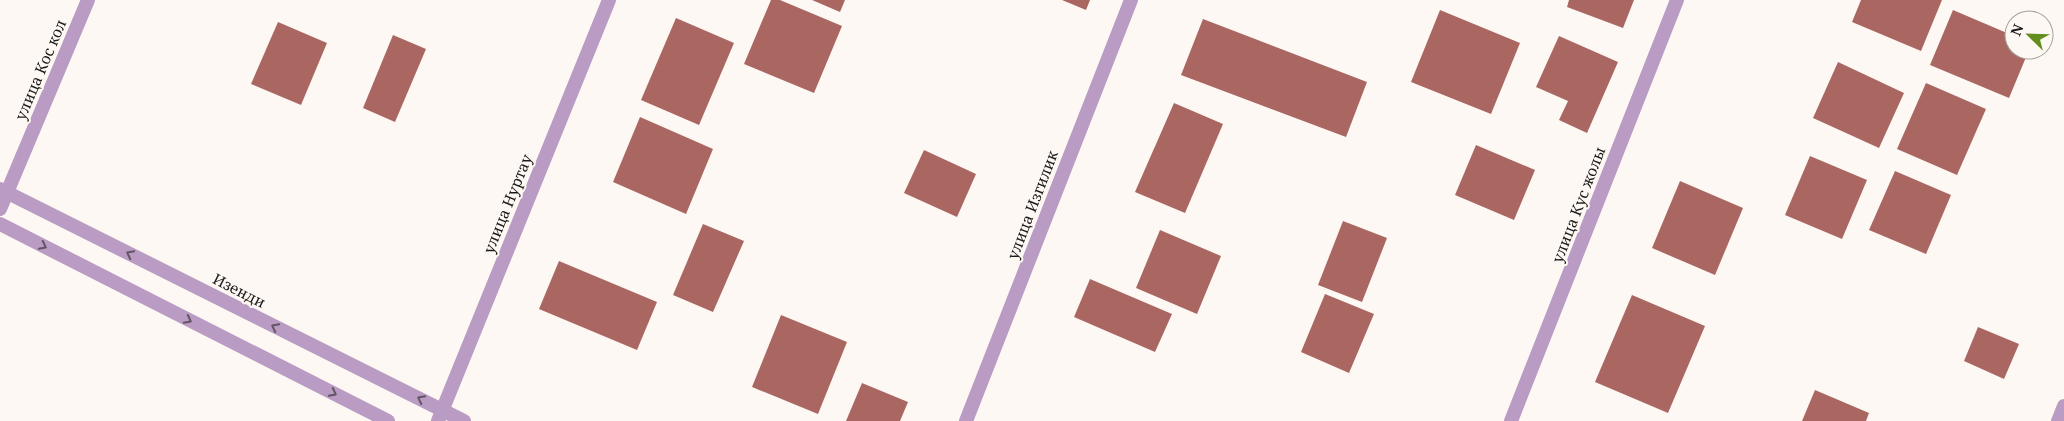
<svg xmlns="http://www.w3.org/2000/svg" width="2064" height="421" viewBox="0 0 2064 421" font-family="'Noto Serif',serif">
	<rect width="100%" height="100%" fill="#fef8f4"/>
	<g fill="#aa6762">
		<polygon points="771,0 780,0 842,26 814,93 744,64"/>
		<polygon points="812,0 845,0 840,12"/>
		<polygon points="1062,0 1090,0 1086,10"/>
		<polygon points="1569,0 1634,0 1623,28 1567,7"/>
		<polygon points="1861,0 1942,0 1921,51 1852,22"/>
		<polygon points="1440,10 1520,43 1491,114 1411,82"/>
		<polygon points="1953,10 2014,36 2014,50 2029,50 2009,98 1930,65"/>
		<polygon points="676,18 734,43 699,125 641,100"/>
		<polygon points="1203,19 1367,82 1346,137 1181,75"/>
		<polygon points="278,22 327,43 301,105 251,84"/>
		<polygon points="393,35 426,49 395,122 363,108"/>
		<polygon points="1559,36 1618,62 1587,133 1559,120 1568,101 1536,87"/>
		<polygon points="1838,62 1904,93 1879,148 1813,118"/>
		<polygon points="1926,83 1986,109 1957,175 1897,149"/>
		<polygon points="1174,103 1223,124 1185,213 1135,192"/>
		<polygon points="640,117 713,149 686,214 613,182"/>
		<polygon points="1476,145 1535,170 1514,220 1455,195"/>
		<polygon points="924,150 976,174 957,217 904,193"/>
		<polygon points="1810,156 1867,180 1842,239 1785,215"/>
		<polygon points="1895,171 1951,195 1926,254 1869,230"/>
		<polygon points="1680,181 1743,208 1715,275 1652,248"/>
		<polygon points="1343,221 1387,238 1362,302 1318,285"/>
		<polygon points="703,224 744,241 713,312 673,295"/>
		<polygon points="1160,230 1221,256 1197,314 1136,288"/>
		<polygon points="559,261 657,302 637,350 539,309"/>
		<polygon points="1090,279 1172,314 1155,352 1074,317"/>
		<polygon points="1325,294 1374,314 1349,373 1301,352"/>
		<polygon points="1632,295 1705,326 1668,413 1595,382"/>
		<polygon points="781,315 847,342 818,414 752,387"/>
		<polygon points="1978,327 2019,344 2004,379 1964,361"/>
		<polygon points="862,383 908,402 900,421 846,421"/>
		<polygon points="1815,390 1869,413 1866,421 1802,421"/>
	</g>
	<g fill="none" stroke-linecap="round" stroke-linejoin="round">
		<g stroke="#b99bc3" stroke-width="14">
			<polyline points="0,209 88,0"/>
			<polyline points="438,421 609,0"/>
			<polyline points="966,421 1131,0"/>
			<polyline points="1511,421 1677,0"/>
			<polyline points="2058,421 2064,406"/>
		</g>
		<g stroke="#b99bc3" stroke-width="14">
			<polyline points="0,189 464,421"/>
			<polyline points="0,224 388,421"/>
		</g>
	</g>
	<defs><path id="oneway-chevron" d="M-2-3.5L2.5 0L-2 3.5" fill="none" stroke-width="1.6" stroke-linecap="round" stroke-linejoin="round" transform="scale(1.25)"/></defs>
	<g stroke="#635565">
		<use href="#oneway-chevron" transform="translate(43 246) rotate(27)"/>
		<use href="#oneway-chevron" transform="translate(130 254) rotate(-153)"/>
		<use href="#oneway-chevron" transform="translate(188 320) rotate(27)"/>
		<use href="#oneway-chevron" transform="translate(275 327) rotate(-153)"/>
		<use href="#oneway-chevron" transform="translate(333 393) rotate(27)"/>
		<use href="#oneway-chevron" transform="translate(421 399) rotate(-153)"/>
	</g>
	<g text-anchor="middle" stroke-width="4" stroke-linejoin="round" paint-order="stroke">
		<g font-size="15" fill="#1d1b19" stroke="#fef8f4">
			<text transform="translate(41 70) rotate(-67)" y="5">улица Кос кол</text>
			<text transform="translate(508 204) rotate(-68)" y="5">улица Нуртау</text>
			<text transform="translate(1033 205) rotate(-69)" y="5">улица Изгилик</text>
			<text transform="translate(1579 205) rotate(-69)" y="5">улица Кус жолы</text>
			<text transform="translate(239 291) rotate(27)" y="5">Изенди</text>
		</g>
	</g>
	<g transform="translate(2029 35) rotate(293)"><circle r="24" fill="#fef8f4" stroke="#a4a09c"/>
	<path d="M0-4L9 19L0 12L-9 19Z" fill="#638d1c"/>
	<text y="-8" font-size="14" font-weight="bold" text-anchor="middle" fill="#1d1b19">N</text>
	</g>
</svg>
